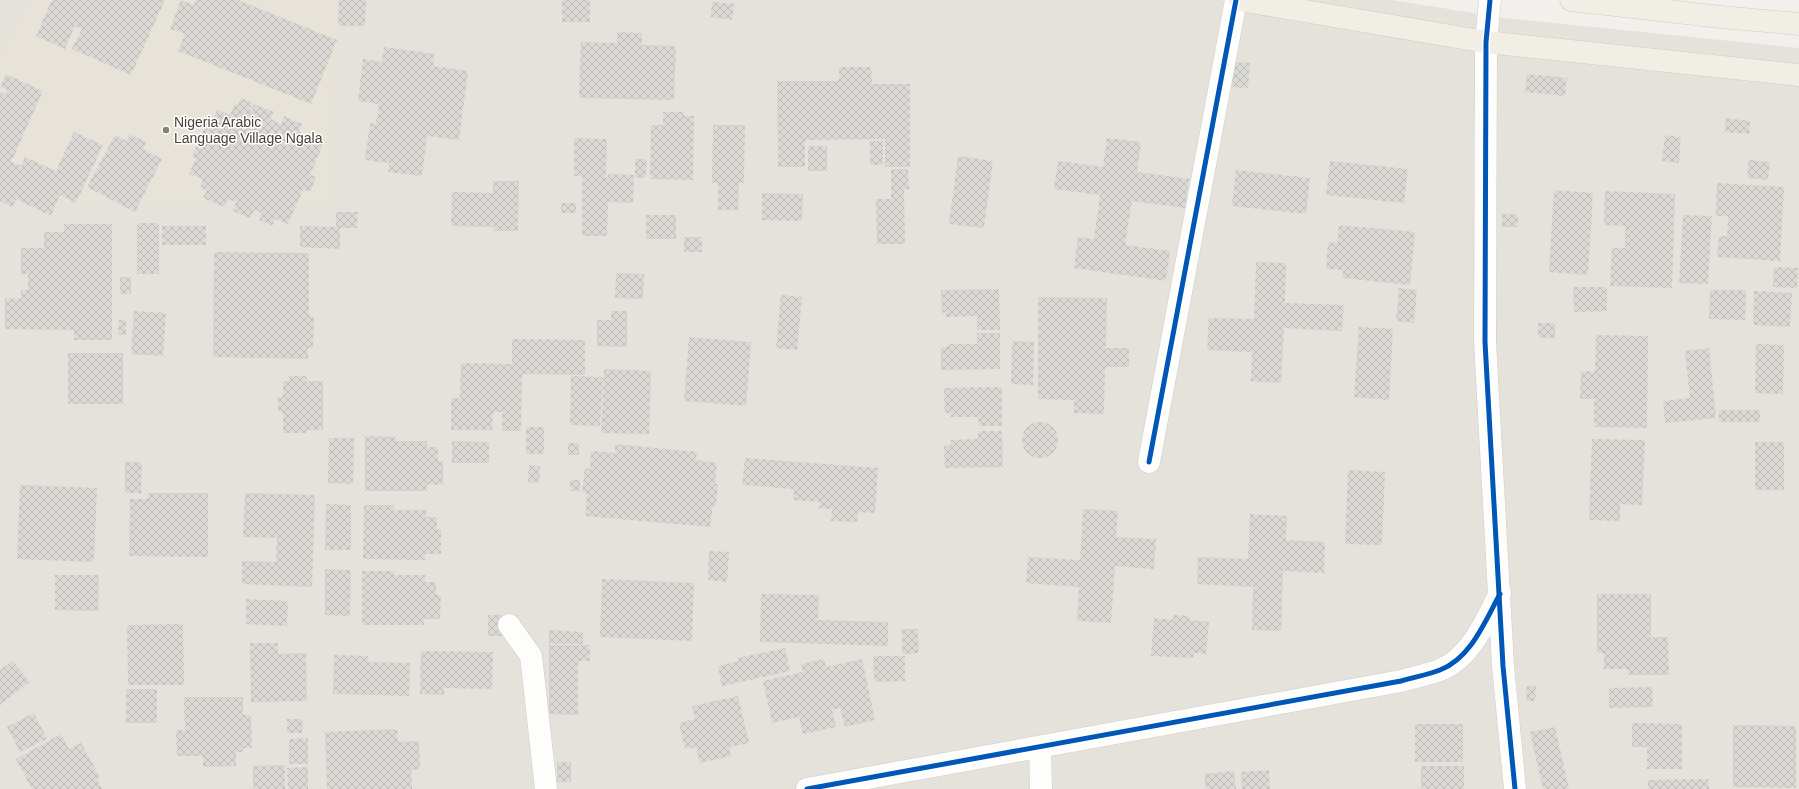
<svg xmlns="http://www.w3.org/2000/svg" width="1799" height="789" viewBox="0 0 1799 789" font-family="Arial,sans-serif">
	<defs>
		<pattern id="building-cross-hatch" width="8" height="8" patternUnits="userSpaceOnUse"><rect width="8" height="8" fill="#dbd9d5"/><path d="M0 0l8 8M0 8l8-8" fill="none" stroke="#bdbbb8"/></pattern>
	</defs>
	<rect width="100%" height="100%" fill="#f2f0ec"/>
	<polygon fill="#e5e2db" points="0,0 1392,0 1505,18 1799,48 1799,789 0,789"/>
	<polygon fill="#e8e3d8" points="31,0 335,0 331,203 0,199 0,60"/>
	<g fill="url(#building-cross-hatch)">
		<polygon points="52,0 165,0 131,75 72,49 82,29 75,26 65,49 36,36"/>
		<polygon points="181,0 194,5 196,0 238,0 337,40 311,104 178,51 185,34 170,29"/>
		<polygon points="339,0 366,0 365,26 338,26"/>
		<rect x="562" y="0" width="28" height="22"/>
		<polygon points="712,2 734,4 732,20 711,17"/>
		<polygon points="617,32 642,33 642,45 676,46 674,100 579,98 581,42 617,43"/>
		<polygon points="384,47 434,54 433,66 468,71 459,140 427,136 422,176 388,172 389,163 365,160 370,123 376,124 379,104 358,101 363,59 382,62"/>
		<polygon points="1234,62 1250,63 1248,88 1232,87"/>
		<polygon points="839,67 871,67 872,84 910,84 910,167 885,167 885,139 805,140 805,167 778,167 777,81 839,81"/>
		<polygon points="6,74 43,91 11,162 21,166 25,157 56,171 74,132 103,145 76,203 60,195 51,216 16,199 12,207 0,201 0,92 5,94 7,90 0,86"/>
		<polygon points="1527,74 1567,78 1565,96 1525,92"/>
		<polygon points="241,98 253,103 250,110 251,111 254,104 274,112 270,119 281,124 284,116 302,124 299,132 324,142 310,175 316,177 310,192 303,190 288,224 275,219 272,226 259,220 262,213 254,210 250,218 233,211 236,202 228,199 224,207 203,198 207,190 200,187 203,179 189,174 196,158 192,157 207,122 211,124 217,110 230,115 235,104 238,105"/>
		<polygon points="663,112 684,112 684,116 694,116 693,180 650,179 651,125 663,125"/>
		<polygon points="1726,118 1750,121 1749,134 1725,132"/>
		<polygon points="713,125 745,125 744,183 739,183 738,210 718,210 718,183 712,183"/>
		<polygon points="130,134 146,142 143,149 162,159 135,212 87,187 115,135 126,141"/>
		<polygon points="1665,135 1681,137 1679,163 1662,161"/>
		<polygon points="574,138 607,139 606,177 608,177 608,174 634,175 633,203 608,202 607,236 582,236 582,176 574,176"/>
		<polygon points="1107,138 1141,142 1137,172 1189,179 1185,208 1132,201 1125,245 1170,251 1166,281 1074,268 1078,237 1094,239 1100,195 1054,189 1058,161 1103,167"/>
		<rect x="870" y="141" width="13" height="24"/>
		<rect x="808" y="146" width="19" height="25"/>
		<polygon points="958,156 993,161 984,228 949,224"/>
		<polygon points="635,159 647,159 646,178 635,178"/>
		<polygon points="1749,160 1770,162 1768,180 1747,178"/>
		<polygon points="1330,161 1408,169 1404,203 1326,195"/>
		<polygon points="891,169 908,169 909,189 904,189 905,244 877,244 876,199 891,199"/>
		<polygon points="1236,170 1310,178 1306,214 1232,206"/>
		<polygon points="493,181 519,181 518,231 494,231 494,227 451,226 452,192 493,193"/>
		<polygon points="1717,183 1784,187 1780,261 1717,257 1719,236 1727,236 1728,216 1716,216"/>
		<polygon points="1554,190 1593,193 1588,275 1549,272"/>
		<polygon points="1605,191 1675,194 1672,288 1610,286 1612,248 1625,248 1625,226 1604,225"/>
		<polygon points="762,193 803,194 802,221 762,220"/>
		<rect x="561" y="203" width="15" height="10"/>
		<polygon points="336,212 358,212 357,228 340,228 340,249 300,247 300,226 336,227"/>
		<rect x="1502" y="214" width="16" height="13"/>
		<rect x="646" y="215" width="30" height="24"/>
		<polygon points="1683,215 1712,216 1708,284 1679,283"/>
		<rect x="137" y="223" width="22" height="51"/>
		<polygon points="64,224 112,224 112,340 74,340 74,330 5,329 5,298 21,299 21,290 28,290 28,274 21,274 21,248 44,248 44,232 64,232"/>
		<polygon points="1339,225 1415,232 1410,285 1342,278 1343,270 1326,269 1328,242 1337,243"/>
		<rect x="162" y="226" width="44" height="19"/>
		<rect x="684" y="237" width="18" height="15"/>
		<polygon points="214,252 309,253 309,316 314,316 313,348 308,348 308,359 213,357"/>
		<polygon points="1256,262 1286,263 1285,303 1344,305 1342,331 1284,328 1281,383 1251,381 1252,352 1207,350 1209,318 1254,319"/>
		<polygon points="1774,267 1798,268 1797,288 1773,287"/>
		<polygon points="616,273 644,274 643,299 615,298"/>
		<rect x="120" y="277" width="11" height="17"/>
		<polygon points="1573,287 1607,287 1607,311 1574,312"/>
		<polygon points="1399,288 1417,290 1414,323 1396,321"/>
		<polygon points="999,289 1000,330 977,330 977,316 946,317 946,312 942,313 941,290"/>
		<polygon points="1710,290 1746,290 1745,320 1709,319"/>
		<polygon points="1754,291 1792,293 1790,327 1753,325"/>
		<polygon points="781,295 802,297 797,350 776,348"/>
		<polygon points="1038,297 1107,298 1106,348 1129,348 1129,367 1105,367 1104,414 1074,413 1074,400 1038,399"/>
		<polygon points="134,311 166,313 163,356 131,354"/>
		<polygon points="611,311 627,311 627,347 597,346 597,320 611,320"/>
		<polygon points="119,320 126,320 126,335 118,335"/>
		<rect x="1538" y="323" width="17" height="15"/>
		<polygon points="1359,327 1393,329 1389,400 1354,397"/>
		<polygon points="977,333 1000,333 1000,369 941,370 941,347 948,347 948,344 977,344"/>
		<polygon points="1596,335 1648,336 1647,428 1594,427 1594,399 1580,399 1581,371 1595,372"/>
		<polygon points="689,337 751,342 746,406 684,401"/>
		<polygon points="512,339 585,340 585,375 522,374 521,431 502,431 502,412 493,412 492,430 451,430 451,398 460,398 461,363 512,364"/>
		<polygon points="1012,341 1034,342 1033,385 1011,384"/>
		<polygon points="1756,344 1784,345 1783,394 1755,393"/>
		<polygon points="1709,348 1716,418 1665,423 1663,401 1690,398 1685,351"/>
		<rect x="68" y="353" width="55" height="51"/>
		<polygon points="604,369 651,371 649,434 601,433"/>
		<polygon points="289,376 307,376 307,381 323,381 323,430 306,430 306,433 283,433 283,412 278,412 278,397 283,397 283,381 289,381"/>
		<polygon points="571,376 603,377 600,426 570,425"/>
		<polygon points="1002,387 1002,426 979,426 978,417 951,417 951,413 945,413 944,388"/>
		<rect x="1719" y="410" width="41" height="12"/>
		<circle cx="1040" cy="440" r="18"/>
		<rect x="526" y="427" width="18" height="27"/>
		<polygon points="978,431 1002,431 1003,467 945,468 944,446 951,445 951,440 978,439"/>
		<polygon points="365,436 396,437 396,441 427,441 427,447 438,447 438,461 443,461 443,485 427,484 427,491 365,491"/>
		<polygon points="329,438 354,438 353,484 328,483"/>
		<polygon points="1592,439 1645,440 1642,505 1620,504 1620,521 1589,520"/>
		<polygon points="452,441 489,442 489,463 452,463"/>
		<rect x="1755" y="442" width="29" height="48"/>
		<rect x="568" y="443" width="11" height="12"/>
		<polygon points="615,444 697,452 696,460 717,463 715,484 718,484 716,506 713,506 710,527 585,516 587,493 582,492 585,468 590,469 591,451 615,453"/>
		<polygon points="745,458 878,468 875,513 858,512 857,522 831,521 832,509 819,508 819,502 793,500 794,489 742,485"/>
		<polygon points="125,462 142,462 141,493 125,493"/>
		<polygon points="529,465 540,466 539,483 528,482"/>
		<polygon points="1348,470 1385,472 1382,545 1345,544"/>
		<rect x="570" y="480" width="10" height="11"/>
		<polygon points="20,485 97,488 94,562 17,559"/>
		<polygon points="148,493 208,493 208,557 129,556 130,499 148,499"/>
		<polygon points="245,493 315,495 312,587 242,584 242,561 276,562 277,538 243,537"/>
		<polygon points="326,504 351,505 351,550 325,550"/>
		<polygon points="364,505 394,505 394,510 426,510 426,517 437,517 437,529 441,529 441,554 425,554 425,560 363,559"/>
		<polygon points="1083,509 1118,511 1116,537 1156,539 1154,569 1115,566 1111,623 1077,621 1079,587 1026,583 1028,557 1080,560"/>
		<polygon points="1250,514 1287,516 1286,540 1325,542 1324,573 1283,571 1281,631 1252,630 1253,587 1197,584 1198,557 1248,559"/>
		<polygon points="709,551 729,552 727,582 708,580"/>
		<polygon points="325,569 351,570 350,616 325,615"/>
		<polygon points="362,571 394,571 394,575 425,575 425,582 436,582 436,595 441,595 440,619 424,619 424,625 362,625"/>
		<polygon points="55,575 99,575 98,611 55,610"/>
		<polygon points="602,579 694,583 692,641 600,637"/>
		<polygon points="761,594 819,595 818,620 888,622 888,646 760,642"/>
		<polygon points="1597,594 1651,594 1651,637 1668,637 1669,675 1628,675 1628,669 1604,669 1604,653 1597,653"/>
		<polygon points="246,599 288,601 287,626 246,624"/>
		<rect x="488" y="615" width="15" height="21"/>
		<polygon points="1173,615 1190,616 1189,620 1209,622 1206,654 1194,653 1193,658 1151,656 1154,618 1173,620"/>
		<polygon points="183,624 184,685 128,685 127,625"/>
		<polygon points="902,629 918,629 919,653 902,654"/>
		<polygon points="549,630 583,632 583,644 549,644"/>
		<polygon points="250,643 278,643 278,654 306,653 307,701 251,702"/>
		<polygon points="549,645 590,645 590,661 578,661 578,715 549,714"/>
		<polygon points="785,648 790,671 722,686 718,666 739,661 738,658"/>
		<polygon points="421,651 493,652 492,689 444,688 444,695 420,694"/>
		<polygon points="334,655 368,656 368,662 410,663 409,696 333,694"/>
		<polygon points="873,656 905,656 905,681 874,682"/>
		<polygon points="824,659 826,667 862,659 875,720 845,727 840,708 832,710 836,727 803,734 799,717 772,723 763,681 803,672 801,664"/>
		<polygon points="13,661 30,682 0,705 0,670"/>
		<polygon points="1527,686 1536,686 1535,701 1526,701"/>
		<polygon points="1652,687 1653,707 1609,708 1609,688"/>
		<rect x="126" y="689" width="31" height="34"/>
		<polygon points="738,696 749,743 729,747 731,756 700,763 696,747 685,749 679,723 695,719 692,706"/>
		<polygon points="184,697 243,697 243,715 251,715 252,748 243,748 243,752 236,752 236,766 203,767 203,756 177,756 176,730 185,730"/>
		<polygon points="34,713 47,739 20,752 7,727"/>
		<polygon points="287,719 303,719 302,733 287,733"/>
		<polygon points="1632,723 1682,724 1682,769 1647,769 1647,747 1632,747"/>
		<rect x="1415" y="724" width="48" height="38"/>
		<polygon points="1733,725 1796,726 1796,788 1733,787"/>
		<polygon points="1555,727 1569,789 1543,789 1530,732"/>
		<polygon points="397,729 398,742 419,741 420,769 411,770 412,789 327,789 325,732"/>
		<polygon points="61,734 69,749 81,743 100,777 97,779 102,789 32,789 16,759"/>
		<polygon points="308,738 308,764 289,764 289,739"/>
		<rect x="557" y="762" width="14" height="20"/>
		<polygon points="285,765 285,789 253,789 253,766"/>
		<rect x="1421" y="766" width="43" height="23"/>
		<polygon points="308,767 308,789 288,789 287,768"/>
		<polygon points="1269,770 1270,789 1242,789 1241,772"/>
		<polygon points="1234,771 1236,789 1206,789 1204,774"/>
		<polygon points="1708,779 1709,789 1648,789 1648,780"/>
	</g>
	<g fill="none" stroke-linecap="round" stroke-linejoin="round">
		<g stroke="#ceccc8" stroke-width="23">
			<g id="minor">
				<polyline points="1490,0 1486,42 1485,342 1503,666 1515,789"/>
				<polyline points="1149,462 1236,0"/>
				<polyline points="509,625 531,656 546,789"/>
				<polyline points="1040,747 1041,789"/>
				<path d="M807,789l594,-108c13,-4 26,-6 39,-11 31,-12 46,-50 60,-77"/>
			</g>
		</g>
		<g stroke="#d3ccbb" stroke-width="23">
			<g id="major">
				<polyline points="1240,0 1486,42 1799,75"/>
				<polyline points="1571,0 1721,17 1799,24"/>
			</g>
		</g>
		<use href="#minor" stroke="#fdfdfc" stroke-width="22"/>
		<use href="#major" stroke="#f1eee6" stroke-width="22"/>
		<g stroke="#fff" stroke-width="8">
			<g id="cycleway">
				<polyline points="1490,0 1486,42 1485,342 1503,666 1515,789"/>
				<polyline points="1149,462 1236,0"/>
				<path d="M807,789l594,-108c13,-4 26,-6 39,-11 31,-12 45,-49 60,-76"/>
			</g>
		</g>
		<use href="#cycleway" stroke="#0057b8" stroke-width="5"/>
	</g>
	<circle fill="#847f78" stroke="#fff" stroke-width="1.5" cx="166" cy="130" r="4"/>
	<g text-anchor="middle" stroke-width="3" stroke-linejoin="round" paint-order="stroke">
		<g font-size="14" fill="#484239" stroke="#fff" text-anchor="start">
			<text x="174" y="127">Nigeria Arabic<tspan x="174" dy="16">Language Village Ngala</tspan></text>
		</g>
	</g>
</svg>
